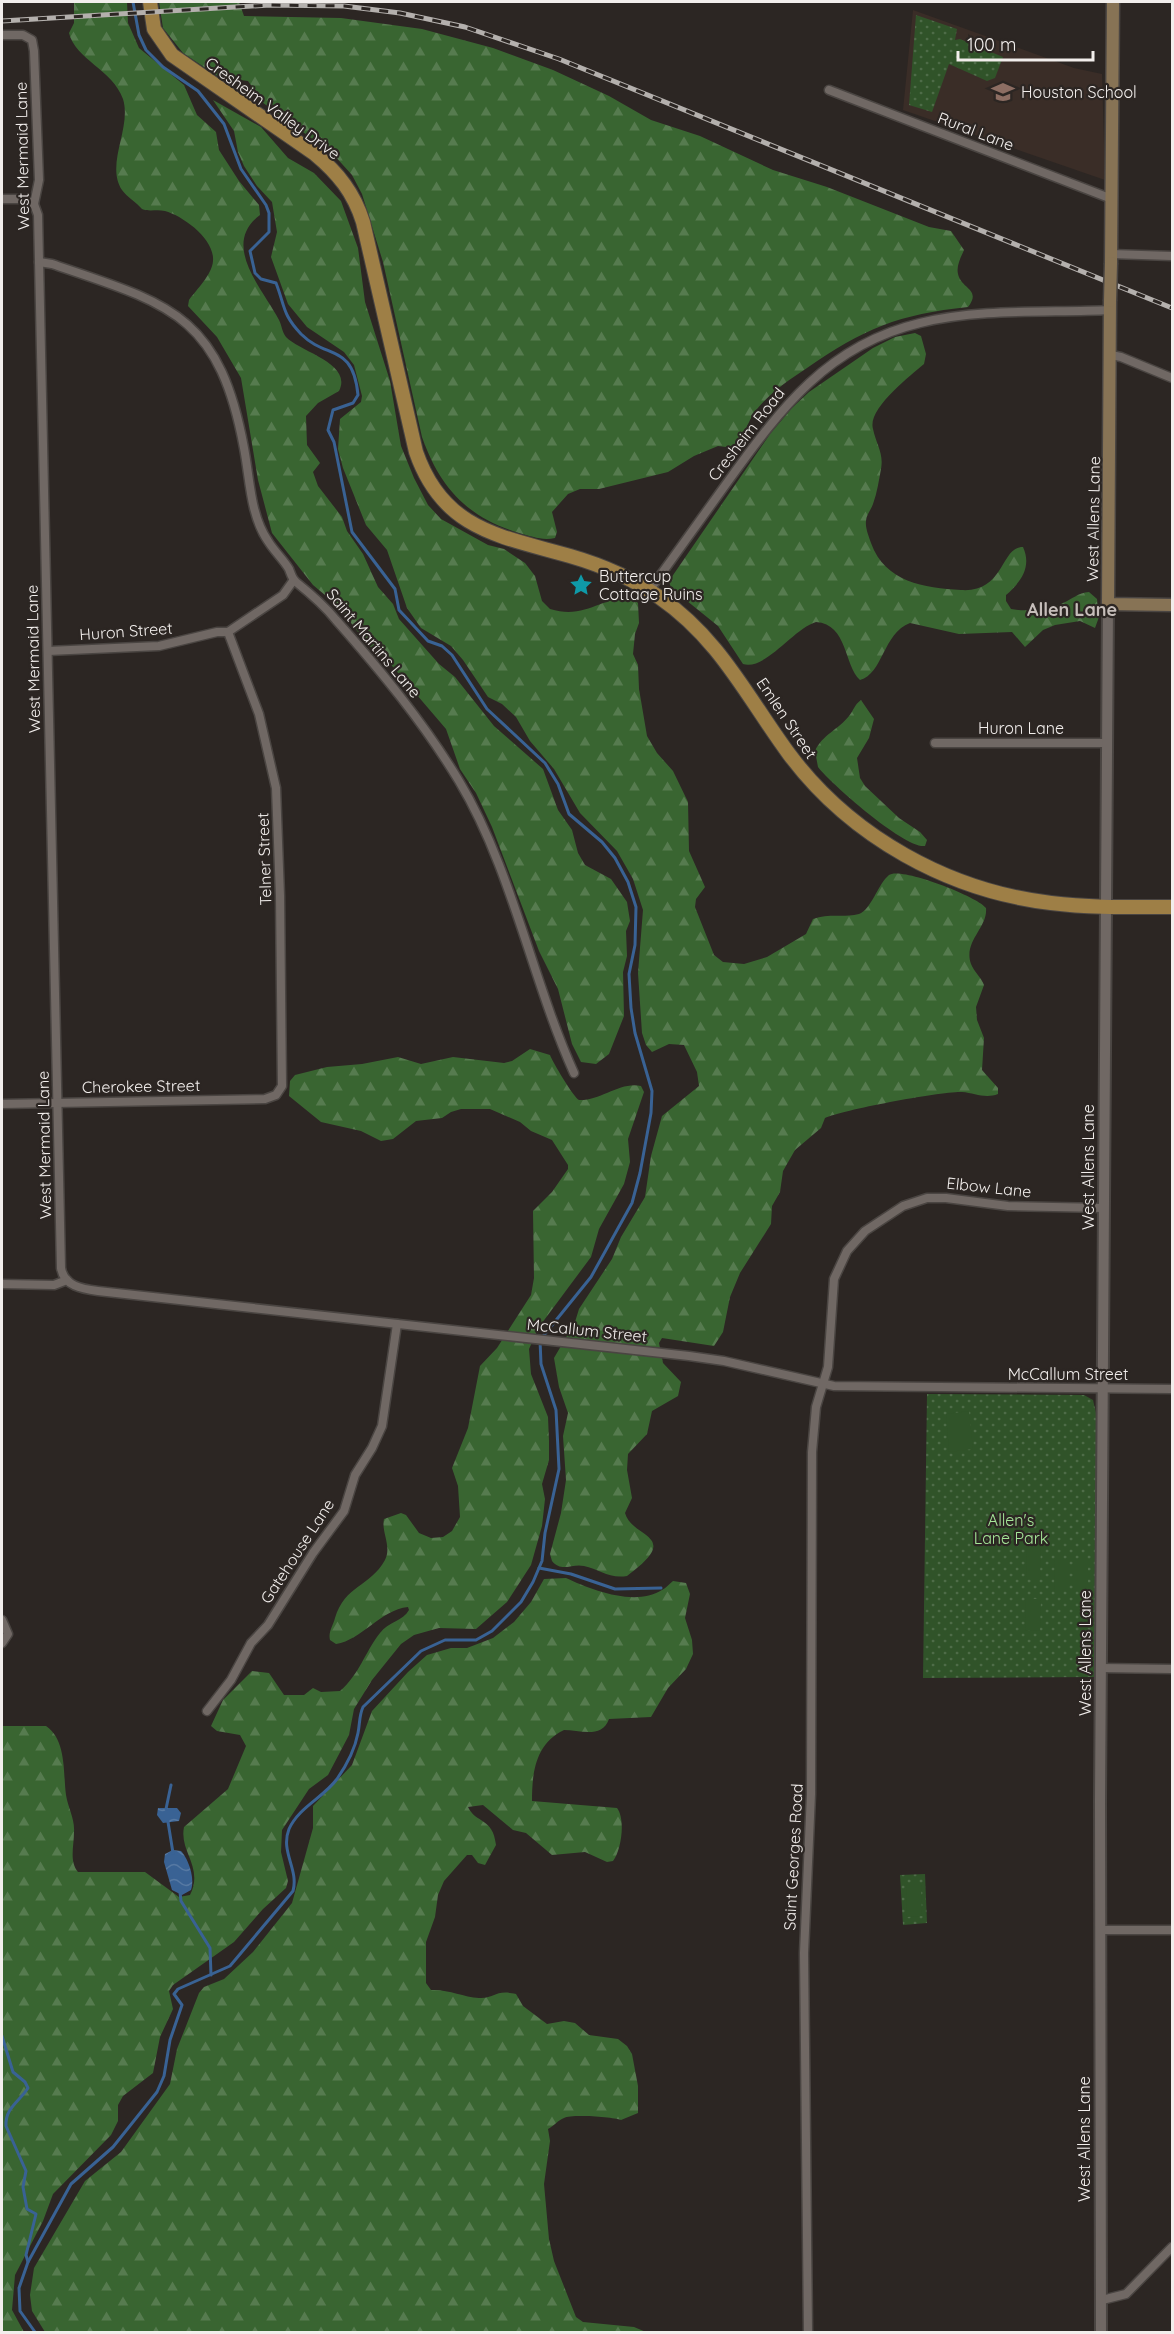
<svg xmlns="http://www.w3.org/2000/svg" width="1174" height="2334" viewBox="0 0 1174 2334" font-family="Quicksand,sans-serif">
	<defs>
		<pattern id="grass-dots" width="8" height="8" patternUnits="userSpaceOnUse" patternTransform="scale(1.5)"><rect width="8" height="8" fill="#305329"/><path d="M2 2h.1M6 6h.1" fill="none" stroke="#4e6c48" stroke-width="1.8" stroke-linecap="round"/></pattern>
		<pattern id="forest-firs" width="22" height="20" patternUnits="userSpaceOnUse" patternTransform="scale(1.5)"><rect width="22" height="20" fill="#396531"/><path d="M5 1l3.5 6h-7zM16 11l3.5 6h-7z" fill="#567b4f"/></pattern>
		<pattern id="water-waves" width="16" height="10" patternUnits="userSpaceOnUse" patternTransform="scale(1.5)"><rect width="16" height="10" fill="#396294"/><path d="M0 5q4-4 8 0t8 0" fill="none" stroke="#5679a3"/></pattern>
	</defs>
	<rect width="100%" height="100%" fill="#2c2623"/>
	<polygon fill="#3a2d27" points="913,10 1074,68 1102,74 1105,180 903,110"/>
	<g fill="url(#grass-dots)">
		<polygon points="916,15 957,29 955,40 960,39 1003,57 995,78 987,81 949,64 932,112 909,105"/>
		<polygon points="927,1394 1084,1395 1093,1400 1096,1413 1096,1677 923,1678"/>
		<polygon points="925,1874 927,1923 903,1925 900,1875"/>
	</g>
	<g fill="url(#forest-firs)">
		<path d="M74,2h53l1,21 11,25 45,37 13,30 19,17 3,18 20,31 20,24 1,10c-40,30 3,74 19,105 3,6 3,12 7,17 14,15 67,26 53,54l-21,12 -12,13 1,29 13,18 -7,9 5,14 24,31 5,14 16,23 15,33 15,17 6,15 40,45 16,13 39,49 49,43 15,41 14,20 6,23 7,12 26,14 16,23 3,19 -4,10 1,25 -4,16 1,44 -15,38 -13,10 -15,-2 -9,-18 -14,-55 -19,-38 -47,-124 -16,-34 -16,-24 -14,-40 -59,-69 -19,-15 -30,-39 -25,-21 -41,-52 -14,-53 -17,-102 -24,-41 -29,-31 1,-6c7,-10 23,-25 24,-39 2,-22 -30,-45 -48,-50 -8,-2 -16,1 -23,-2 -6,-7 -15,-12 -20,-19 -17,-26 10,-62 1,-91 -10,-29 -48,-40 -54,-66l5,-10z"/>
		<path d="M159,2h80l5,14 97,2 81,11 71,19 60,22 56,26 42,24 49,16 73,34 54,17 102,40 22,4 13,19c-3,7 -8,16 -6,24 3,15 24,15 10,33 -69,7 -105,22 -161,61 -18,12 -36,24 -50,41 -10,12 -12,28 -23,39l-16,-2 -24,10 -26,16 -69,17h-19l-12,5 -16,18 5,20 -2,6c-13,3 -24,-2 -36,-5 -52,-16 -79,-45 -97,-96l-39,-175 -21,-68 -10,-19 -19,-21 -82,-60 2,-6 -5,-7 -29,-4 -36,-24 -20,-25z"/>
		<path d="M213,100l48,27 27,31 26,15 27,28 17,47 7,54 25,79 11,65 13,32 14,27 13,14 47,26 16,4 21,14 10,13 7,25 8,8c36,11 52,-13 83,-12l5,6 1,20 -4,11 -2,20 5,11 1,24 8,47 10,17 16,18 15,31 1,49 16,36 -9,12 -1,8 19,48 9,7 21,2 23,-7 39,-23 7,-15c16,-6 30,-1 46,-5 12,-4 19,-30 30,-39 11,-9 90,22 97,33 2,20 -23,33 -15,56 3,8 10,13 13,21l-8,22 1,13 7,18 -2,32 16,18v6c-13,5 -23,-1 -36,-2 -20,-1 -120,18 -137,26l-4,10 -26,22 -12,21 -3,21 -8,14 -1,18 -31,49 -10,24 -7,35 -9,14 -52,-8 -3,5 4,20 18,19 -3,14 -26,15 -5,23 -19,20 -1,16 5,28 -7,15c7,26 59,21 2,63 -18,3 -28,-7 -43,-10 -12,-3 -22,7 -32,-5l-2,-7 11,-41 5,-33 -3,-44 5,-23 -9,-26 -5,-29 21,-36 4,-13 33,-50 9,-22 24,-40 6,-41 11,-40 37,-30 -2,-14 -13,-27 -15,-1 -17,8 -6,-7 -4,-12 -4,-60 5,-63 -10,-31 -16,-28 -37,-38 -26,-44 -24,-28 -14,-24 -14,-13 -14,-7 -25,-37 -12,-14 -30,-18 -14,-20 -20,-58 -21,-25 -23,-57 -5,-19 2,-30 21,-17 1,-6 -8,-31 -10,-13 -37,-25 -19,-23 -17,-47 6,-25 -5,-30 -15,-16 -13,-20 -6,-14 -4,-21z"/>
		<path d="M915,333l6,3 5,18 -2,10c-14,12 -57,45 -51,65 3,15 11,24 8,40 -2,11 -4,24 -8,35 -2,6 -7,11 -7,17 -1,7 3,16 5,22 14,39 53,45 90,47 44,3 39,-43 62,-43 9,20 -2,35 -17,48v6l5,8c15,3 38,1 52,-6 9,-4 15,-10 26,-11l8,7 2,18 -4,11 -15,-7 -25,4 -12,5 -18,17 -13,-15 -53,2 -49,-11c-27,10 -27,51 -50,57 -16,-14 -12,-56 -44,-58 -23,7 -51,49 -73,42l-25,-38 -47,-38 -2,-7 101,-147 22,-26 17,-16 64,-44 22,-11z"/>
		<path d="M861,700l13,19 -5,19 -12,20 3,20 5,8 34,32 21,14 7,8 -2,6c-20,3 -94,-62 -107,-79l-3,-16c7,-16 24,-22 34,-35 5,-6 5,-11 12,-16z"/>
		<path d="M530,1049l20,6c2,6 24,43 29,45 21,1 42,-19 62,-14l3,6 -16,47 2,23 -6,22 -25,45 -8,28 -52,70 -10,22 2,25 17,43 1,24v19l-7,24 3,15 -3,27 -11,39 -24,37 -31,27 -37,-1 -25,7 -13,9 -29,36 -18,29 -5,26 -21,40 -19,14 -27,41 -1,22 7,29 -2,7 -23,21 -29,33 -61,43 -4,6 4,18 -13,28 -7,36 -30,23 -5,9v16l-7,14 -58,59 -10,27 -28,54 -3,35 12,22h-22v-606h44c21,14 17,48 20,69 2,13 9,24 8,37 0,14 -5,29 4,40h67l34,25 11,-2c14,-28 -11,-43 -6,-68l44,-38 18,-43 -6,-11 -23,-4 -6,-5 12,-26 29,-29 17,2 15,22h20l9,-7 8,4 19,-1c19,-16 25,-39 40,-58 8,-11 23,-12 29,-23l-1,-3c-28,3 -46,33 -72,37l-6,-4c-2,-8 3,-14 5,-22 10,-33 35,-31 50,-58 7,-14 -4,-28 -1,-41l17,-6 5,2 13,18 12,5 12,-1 9,-6 8,-14 -2,-31 -6,-18 16,-40 12,-62 17,-18 34,-53 3,-17 -1,-67 19,-19 16,-23v-4l-16,-25 -21,-9 -11,-9 -30,-13h-29l-10,3 -9,6 -26,3 -23,18 -12,2 -20,-10 -40,-9 -32,-26 1,-15 5,-6 32,-8 35,-3 36,-7 23,7 32,-7 51,6 8,-2z"/>
		<path d="M566,1578c26,12 69,29 96,12 4,-2 7,-6 11,-9l13,2 4,11 -5,24 7,22 1,14 -7,15 -18,19 -17,29 -42,2c-7,20 -29,11 -45,11 -29,14 -32,43 -32,71l85,7c9,12 4,43 -4,53l-6,1 -22,-10 -33,3 -26,-22 -13,-3 -30,-25 -15,2c8,17 25,10 28,38l-11,20 -7,-2 -6,-8h-5l-23,26 -6,14 -3,22 -9,25v41l5,7c17,-1 32,7 48,8 16,1 16,-9 37,-4l7,12 24,18 17,-3 11,2 14,12 29,4 9,7 5,8 6,32v27l-17,7c-8,-3 -50,-6 -57,-2 -6,2 -10,8 -16,11l2,12 -6,43 5,55 5,22 22,56 7,5 51,5 12,5h-601l-13,-21 -2,-16 4,-27 51,-87 36,-29 49,-68 7,-35 22,-56 5,-6 20,-8 29,-27 39,-49 21,-75v-22l39,-41 20,-54 36,-39 19,-17 24,-7h16l26,-10 21,-16 17,-20 13,-23z"/>
	</g>
	<g fill="#305329">
		<polygon points="969,1411 973,1449 949,1452 946,1414"/>
		<polygon points="1027,1545 1041,1545 1040,1577 1026,1577"/>
		<polygon points="1055,1559 1069,1559 1069,1591 1054,1591"/>
		<rect x="1073" y="1559" width="15" height="32"/>
		<polygon points="1026,1599 1041,1599 1040,1631 1025,1630"/>
		<polygon points="906,1885 921,1885 922,1916 907,1917"/>
	</g>
	<g fill="url(#water-waves)">
		<polygon points="158,1808 177,1808 181,1813 179,1821 163,1823 157,1815"/>
		<path d="M173,1850l8,1c8,9 14,28 10,39l-9,5 -10,-5 -8,-28 1,-8z"/>
	</g>
	<g fill="none" stroke-linecap="round" stroke-linejoin="round">
		<g stroke="#396294" stroke-width="3">
			<polyline points="539,1568 571,1574 615,1589 661,1588"/>
			<polyline points="166,1809 171,1785"/>
			<polyline points="168,1822 173,1853"/>
			<polyline points="180,1892 181,1901 210,1948 211,1975"/>
			<path d="M2,2036l11,36 12,10 3,6c-9,14 -23,20 -22,38l20,45 -3,16 4,22 9,5 -10,41 2,7"/>
			<path d="M35,2332l-15,-21 -1,-23 9,-26 43,-78 42,-37 44,-55 7,-16 6,-36 12,-35 -8,-11 4,-5 52,-23 63,-75c6,-22 -13,-39 -4,-62 10,-22 34,-31 48,-50 9,-13 18,-30 21,-46 2,-10 1,-17 5,-26l58,-56 24,-11h31l16,-9 29,-29 12,-20 9,-21 3,-28 14,-64 -3,-59 -15,-46 -1,-24 51,-63 41,-74 8,-30 11,-60 1,-22 -17,-58 -4,-25 -2,-34 6,-29 1,-38 -8,-25 -13,-24 -13,-16 -33,-28 -11,-30 -13,-21 -58,-54 -35,-54 -10,-9 -14,-5 -29,-31 -4,-21 -43,-57 -18,-90 -6,-12 5,-20 20,-7 5,-8c-5,-52 -31,-35 -57,-61 -19,-20 -16,-28 -25,-51l-15,-4 -6,-6 -5,-22 19,-19v-19l-3,-8 -25,-36 -17,-45 -26,-33 -35,-24 -17,-17 -7,-15 -6,-33"/>
		</g>
		<g stroke="#4a4542" stroke-width="11">
			<g id="minor">
				<path d="M2,35h21l9,5 2,11 5,129 -5,24 4,11 23,1053c3,18 21,21 37,23l591,65 35,5 110,25 338,3"/>
				<polyline points="829,90 1112,199"/>
				<polyline points="2,199 23,199 34,204"/>
				<polyline points="1111,254 1172,256"/>
				<path d="M39,262l13,2c118,40 167,50 192,184 6,31 6,67 24,93 6,10 15,18 21,28 2,5 3,10 7,13 15,12 28,23 40,38 45,51 88,103 123,161 53,88 73,199 115,292"/>
				<polyline points="1111,355 1121,357 1172,378"/>
				<path d="M649,591c27,-37 53,-74 80,-111 52,-72 99,-135 191,-157 61,-15 128,-10 190,-13"/>
				<polyline points="48,651 159,646 217,632 228,632 283,595 293,581"/>
				<polyline points="935,743 1107,743"/>
				<polyline points="2,1104 265,1099 276,1095 282,1086 280,896 276,788 259,714 228,632"/>
				<polyline points="2,1284 54,1285 67,1280"/>
				<polyline points="2,1620 8,1634 2,1643"/>
				<polyline points="1101,1668 1172,1669"/>
				<polyline points="207,1711 231,1680 251,1643 268,1625 313,1553 344,1511 355,1475 372,1448 382,1426 397,1324"/>
				<polyline points="1100,1930 1172,1930"/>
				<polyline points="1102,2300 1126,2294 1172,2247"/>
				<polyline points="808,2332 804,1953 811,1794 812,1452 816,1407 828,1367 834,1279 847,1251 865,1231 903,1206 927,1198 946,1198 1008,1206 1104,1208"/>
			</g>
		</g>
		<g stroke="#4a4542" stroke-width="14">
			<polyline id="tertiary" points="1101,2332 1100,1801 1108,604"/>
		</g>
		<g stroke="#4a4542" stroke-width="15">
			<g id="secondary">
				<polyline points="1111,263 1113,2"/>
				<polyline points="1110,301 1108,604 1172,605"/>
			</g>
		</g>
		<g stroke="#4a4542" stroke-width="16">
			<path id="primary" d="M150,2l4,27 18,26 143,99c23,19 39,39 48,68l53,230c27,78 84,84 154,104 31,9 62,22 89,41 61,42 88,100 130,157 62,83 160,137 262,149 40,5 81,4 121,4"/>
		</g>
		<use href="#minor" stroke="#706864" stroke-width="8"/>
		<use href="#tertiary" stroke="#706864" stroke-width="10"/>
		<use href="#secondary" stroke="#877355" stroke-width="12"/>
		<use href="#primary" stroke="#9e7f46" stroke-width="14"/>
		<g stroke="#b4b0ad" stroke-width="5">
			<polyline id="rail" points="2,21 270,5 344,6 400,13 465,27 559,59 1172,308"/>
		</g>
		<use href="#rail" stroke="#2c2623" stroke-width="3" stroke-dasharray="9" stroke-linecap="butt"/>
		<g stroke="#4a4542" stroke-width="15" stroke-linecap="butt">
			<polyline id="secondary-bridge" points="1110,301 1111,263"/>
		</g>
		<use href="#secondary-bridge" stroke="#877355" stroke-width="12"/>
	</g>
	<defs>
		<g id="school-bare" transform="scale(1.8)"><path d="M0-5L7-2L0 1L-7-2ZM-4 1L0 2.5L4 1V4Q0 6-4 4Z" fill="#8d6e63" stroke="#2c2623" stroke-width="2.5" paint-order="stroke"/></g>
		<g id="sight-bare" transform="scale(1.8)"><path d="M0-6L1.8-2.2L6-1.7L2.9 1.2L3.7 5.4L0 3.3L-3.7 5.4L-2.9 1.2L-6-1.7L-1.8-2.2Z" fill="#0f9aa8" stroke="#2c2623" stroke-width="2.5" paint-order="stroke"/></g>
	</defs>
	<g fill-rule="evenodd">
		<use href="#school-bare" x="1003" y="92"/>
		<use href="#sight-bare" x="581" y="585"/>
	</g>
	<g text-anchor="middle" stroke-width="4.5" stroke-linejoin="round" paint-order="stroke">
		<g font-size="16" fill="#f2eeec" stroke="#2c2623" text-anchor="start">
			<text x="1021" y="98">Houston School</text>
			<text x="599" y="582">Buttercup<tspan x="599" dy="18">Cottage Ruins</tspan></text>
		</g>
		<g font-size="16" fill="#f2eeec" stroke="#2c2623">
			<text transform="translate(273 108) rotate(36)" y="6">Cresheim Valley Drive</text>
			<text transform="translate(976 131) rotate(21)" y="6">Rural Lane</text>
			<text transform="translate(22 156) rotate(-91)" y="6">West Mermaid Lane</text>
			<text transform="translate(746 434) rotate(-52)" y="6">Cresheim Road</text>
			<text transform="translate(1093 519) rotate(-89)" y="6">West Allens Lane</text>
			<text transform="translate(126 631) rotate(-4)" y="6">Huron Street</text>
			<text transform="translate(374 643) rotate(50)" y="6">Saint Martins Lane</text>
			<text transform="translate(33 659) rotate(-91)" y="6">West Mermaid Lane</text>
			<text transform="translate(787 718) rotate(56)" y="6">Emlen Street</text>
			<text x="1021" y="734">Huron Lane</text>
			<text transform="translate(264 859) rotate(-92)" y="6">Telner Street</text>
			<text transform="translate(141 1086) rotate(-1)" y="6">Cherokee Street</text>
			<text transform="translate(44 1145) rotate(-91)" y="6">West Mermaid Lane</text>
			<text transform="translate(1088 1167) rotate(-90)" y="6">West Allens Lane</text>
			<text transform="translate(989 1187) rotate(6)" y="6">Elbow Lane</text>
			<text transform="translate(587 1330) rotate(6)" y="6">McCallum Street</text>
			<text x="1068" y="1380">McCallum Street</text>
			<text transform="translate(297 1551) rotate(-57)" y="6">Gatehouse Lane</text>
			<text transform="translate(1085 1653) rotate(-90)" y="6">West Allens Lane</text>
			<text transform="translate(793 1857) rotate(-87)" y="6">Saint Georges Road</text>
			<text transform="translate(1084 2139) rotate(-90)" y="6">West Allens Lane</text>
		</g>
		<g font-size="16" fill="#a6e799" stroke="#2c2623">
			<text x="1011" y="1526">Allen's<tspan x="1011" dy="18">Lane Park</tspan></text>
		</g>
		<g font-size="18" font-weight="bold" fill="#c6beba" stroke="#2c2623">
			<text x="1072" y="616">Allen Lane</text>
		</g>
	</g>
	<rect width="1174" height="2334" fill="none" stroke="#f2eeec" stroke-width="6"/>
	<path d="M958 51v9h135v-9" fill="none" stroke="#f2eeec" stroke-width="3"/>
	<text x="967" y="51" font-size="18" fill="#f2eeec" stroke="#2c2623" stroke-width="4.5" paint-order="stroke">100 m</text>
</svg>
